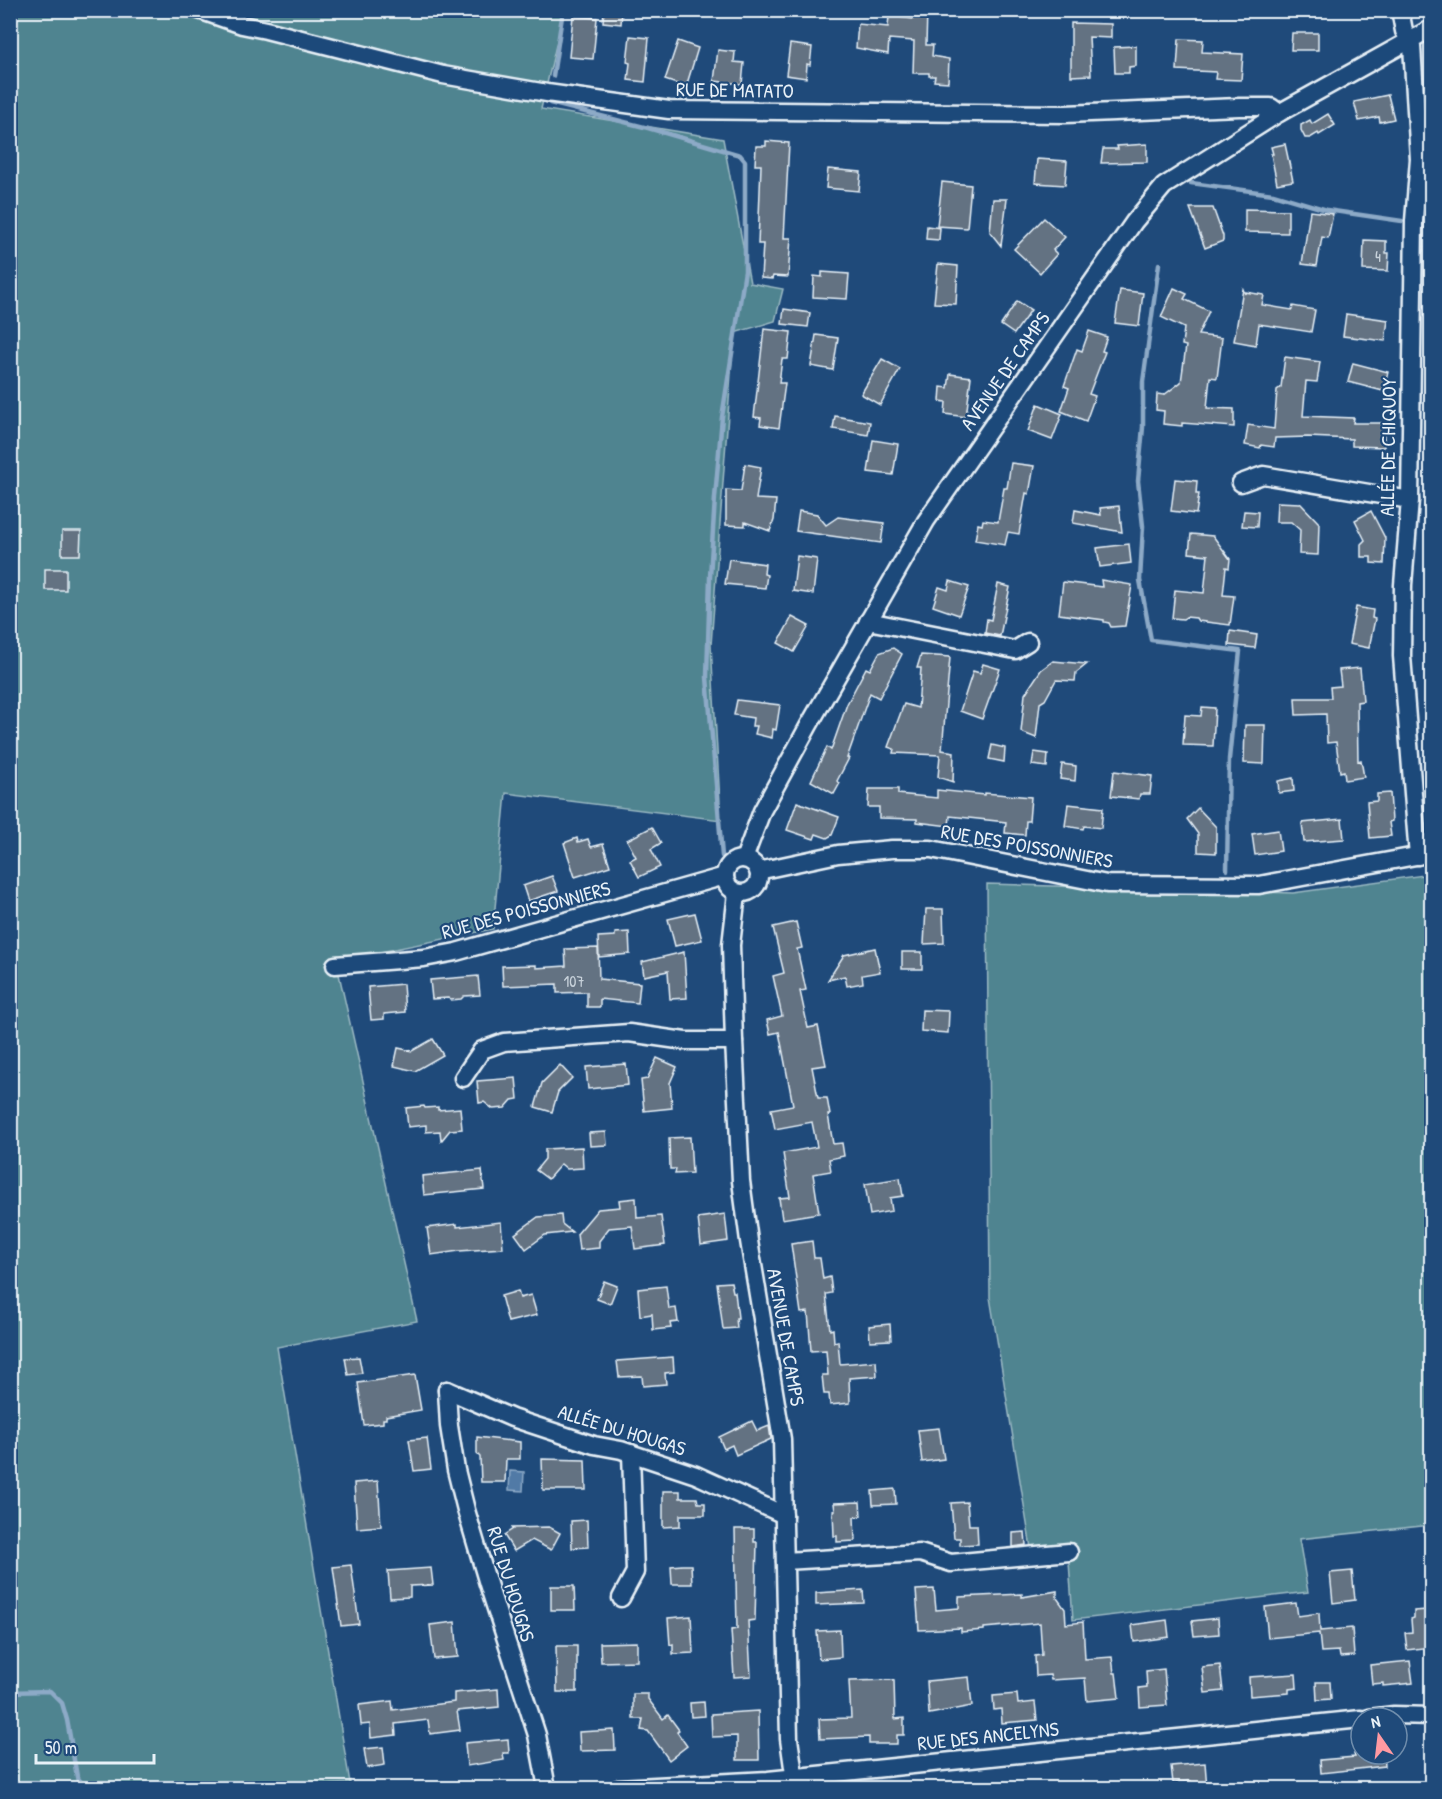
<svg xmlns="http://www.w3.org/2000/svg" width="1442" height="1799" viewBox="0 0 1442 1799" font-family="'Patrick Hand',sans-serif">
	<rect width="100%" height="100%" fill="#1f4a7a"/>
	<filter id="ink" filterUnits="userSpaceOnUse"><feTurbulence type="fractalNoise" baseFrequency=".0167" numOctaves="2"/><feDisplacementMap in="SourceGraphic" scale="12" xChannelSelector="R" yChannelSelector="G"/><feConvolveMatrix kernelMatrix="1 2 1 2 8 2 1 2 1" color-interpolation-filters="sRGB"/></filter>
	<g filter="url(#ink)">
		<g fill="#508490" stroke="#9cbac4" stroke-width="1.5">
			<polygon points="11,11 564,11 541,109 723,139 750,283 783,289 775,321 734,333 711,645 721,820 506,793 493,929 336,961 417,1321 277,1347 350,1783 279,1788 11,1788"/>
			<polygon points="1431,874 1431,1525 1299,1539 1308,1592 1073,1620 1068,1547 1031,1548 990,1297 987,884 1293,893"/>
		</g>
		<polygon fill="#517aa6" stroke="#8daac7" stroke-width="1.5" points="510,1471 524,1472 523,1491 509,1490"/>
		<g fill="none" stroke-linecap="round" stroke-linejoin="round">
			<g stroke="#8daac7" stroke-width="4.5">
				<polyline points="553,76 563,10"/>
				<polyline points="550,103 648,128 740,155 745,161 745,271 722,417 715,498 710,577 707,677 722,856"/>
				<polyline points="1191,183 1273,194 1327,210 1402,221"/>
				<polyline points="1429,226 1432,226"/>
				<polyline points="1159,264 1143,382 1143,427 1138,481 1143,526 1140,580 1151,640 1240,651 1229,759 1227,870"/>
				<polyline points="10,1692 50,1691 62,1703 67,1720 79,1788"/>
				<polyline points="78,1778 85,1788"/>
				<polyline points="173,1788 202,1785"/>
			</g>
		</g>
		<g fill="#637282" stroke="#e8f1f8" stroke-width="1.5">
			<polygon points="604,10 622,10 621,24 603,22"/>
			<polygon points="914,10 927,11 926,45 933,45 932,56 949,59 948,82 934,81 935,76 929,76 929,73 913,73 914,41 889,39 888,54 856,48 858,24 888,27 889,16 913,19"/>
			<polygon points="573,16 597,18 593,59 569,57"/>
			<polygon points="1071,23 1111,24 1111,38 1089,37 1091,75 1071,76"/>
			<polygon points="1292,33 1318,33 1318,50 1291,50"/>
			<polygon points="630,36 649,38 645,82 628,80 630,63 627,62"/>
			<polygon points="1179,39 1203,40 1202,52 1243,54 1241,80 1215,79 1216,72 1177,70"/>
			<polygon points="678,41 698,48 686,87 665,80"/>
			<polygon points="790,44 812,47 810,65 807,64 806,78 786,75"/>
			<polygon points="1136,46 1136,66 1129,67 1129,73 1115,73 1114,47"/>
			<polygon points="718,50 735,52 734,62 744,63 742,84 714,81"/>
			<polygon points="1388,95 1394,119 1380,122 1379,117 1359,121 1354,102"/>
			<polygon points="1328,114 1335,125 1319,135 1318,133 1310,138 1305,138 1301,130 1301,125 1310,120 1312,124"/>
			<polygon points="766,141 789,143 784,238 791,238 788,277 773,276 772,279 761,278 763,244 758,244 761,165 755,165 756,146 766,146"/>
			<polygon points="1147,144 1147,162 1101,163 1103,149 1118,149 1117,146"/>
			<polygon points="1285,144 1293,181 1277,184 1271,154 1273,154 1271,147"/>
			<polygon points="1037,159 1067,161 1065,185 1035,183"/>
			<polygon points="828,169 861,172 859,191 826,188"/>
			<polygon points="942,182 971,185 967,228 937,226"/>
			<polygon points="993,199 1007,199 1001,246 990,232"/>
			<polygon points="1190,208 1213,208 1223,236 1223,241 1205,248"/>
			<polygon points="1245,209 1288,210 1288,233 1245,232"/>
			<polygon points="1310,211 1333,214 1328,238 1322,237 1317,266 1302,264"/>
			<polygon points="1044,218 1065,237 1053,250 1057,254 1040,273 1014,249"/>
			<polygon points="927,226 940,228 939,240 926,239"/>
			<polygon points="1364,240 1386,241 1386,253 1389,253 1388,271 1363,270"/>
			<polygon points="938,264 958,266 956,304 934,303"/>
			<polygon points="822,272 849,274 847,299 813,297 814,276 822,277"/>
			<polygon points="1174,288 1187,294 1184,299 1209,311 1198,335 1222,338 1217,378 1210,377 1207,408 1234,409 1234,427 1182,423 1182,426 1163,424 1164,411 1156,410 1157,394 1164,395 1181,382 1186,346 1182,345 1184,328 1161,317"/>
			<polygon points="1243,289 1245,294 1245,292 1264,295 1262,305 1292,310 1293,306 1315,310 1311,332 1259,324 1256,345 1234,341"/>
			<polygon points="1120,290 1143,293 1139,326 1115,323"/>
			<polygon points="1017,301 1031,310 1014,334 1001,325"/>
			<polygon points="784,309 810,313 808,327 782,324"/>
			<polygon points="1346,314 1388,320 1385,341 1343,336"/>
			<polygon points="764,329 791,332 788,359 782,359 779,383 785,383 779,428 760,425 761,418 754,417"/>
			<polygon points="1089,331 1107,337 1102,351 1105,352 1089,394 1095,396 1086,421 1061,411 1069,388 1064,386 1077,349 1082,351"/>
			<polygon points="816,335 838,338 833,370 811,366"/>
			<polygon points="1285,357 1320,362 1317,382 1306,381 1303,416 1354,418 1353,423 1384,423 1384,447 1352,446 1352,439 1308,437 1275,438 1274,447 1261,445 1260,448 1245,445 1248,425 1274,429 1277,390 1281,387"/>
			<polygon points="882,359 900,369 880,405 861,394"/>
			<polygon points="1353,363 1388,372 1383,391 1348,382"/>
			<polygon points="950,374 971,377 966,417 945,414 946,402 940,401 941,387 948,388"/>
			<polygon points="1038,404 1062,414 1052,440 1028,431"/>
			<polygon points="835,416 870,422 868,435 833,429"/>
			<polygon points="873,440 898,444 893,475 868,472"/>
			<polygon points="1011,463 1034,466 1029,494 1026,493 1019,534 1008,532 1005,545 975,540 978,524 982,525 983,520 998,522 1004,488 1007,488"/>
			<polygon points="745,464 761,467 756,499 776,500 774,520 770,531 745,522 745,526 726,525 726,490 741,491"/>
			<polygon points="1175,479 1197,481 1196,494 1199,494 1196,514 1171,511"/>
			<polygon points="1277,502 1300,503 1319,523 1318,555 1299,554 1300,530 1291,522 1276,522"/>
			<polygon points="1119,506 1122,532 1073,523 1075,510 1101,515 1100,508"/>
			<polygon points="799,511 817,514 826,525 838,517 884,523 881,543 796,531"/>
			<polygon points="1244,511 1258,512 1257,527 1242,526"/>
			<polygon points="1371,511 1385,538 1384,564 1371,563 1371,557 1361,557 1361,544 1365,540 1355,520"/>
			<polygon points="62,531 81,531 80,555 62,555"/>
			<polygon points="1191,534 1213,536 1230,559 1229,568 1226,567 1223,595 1234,596 1230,625 1198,621 1196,618 1186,617 1183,619 1172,618 1175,590 1204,593 1208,555 1189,553"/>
			<polygon points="1129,544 1131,563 1100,567 1097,548"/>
			<polygon points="797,556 817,559 813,594 793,591"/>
			<polygon points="729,559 765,564 764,574 767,575 765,588 725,584"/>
			<rect x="45" y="569" width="21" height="21"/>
			<polygon points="1101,580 1132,585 1125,626 1111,627 1109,623 1104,622 1104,620 1059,614 1063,582 1102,587"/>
			<polygon points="950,581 969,587 959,615 933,606 939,587 948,590"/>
			<polygon points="998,584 1010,587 1000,636 985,633 987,619 991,620"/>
			<polygon points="1356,607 1373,610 1372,618 1375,619 1369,648 1349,644"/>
			<polygon points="792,617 809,626 794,652 778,643"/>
			<polygon points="1230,631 1257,635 1255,648 1229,645"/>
			<polygon points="893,648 902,654 879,698 870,693 847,758 849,758 837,781 840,783 834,794 811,781 827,747 831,750 847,704 866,668 870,670 879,653"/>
			<polygon points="921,655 950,657 942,750 954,752 953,782 938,777 940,755 893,753 894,749 888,747 904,704 918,708 921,668 917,668"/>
			<polygon points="1053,661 1087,664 1076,673 1075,681 1056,680 1045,700 1040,703 1036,738 1021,732 1025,694 1041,670"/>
			<polygon points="983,664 1000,669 982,719 960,711 973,671 980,673"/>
			<polygon points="1360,668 1363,701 1357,702 1358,761 1361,760 1364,777 1345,780 1344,771 1340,772 1336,742 1327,743 1326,714 1296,715 1295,698 1331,698 1330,687 1341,686 1339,670"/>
			<polygon points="737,700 780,705 776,730 773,729 772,738 755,734 757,726 752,726 753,718 734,715"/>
			<polygon points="1202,707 1215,708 1213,746 1183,745 1185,715 1201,716"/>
			<polygon points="1245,725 1265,725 1264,764 1244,763"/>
			<polygon points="992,745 1005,748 1004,762 989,759"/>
			<polygon points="1034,752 1048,754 1047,767 1032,765"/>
			<polygon points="1062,764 1076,766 1075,781 1060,779"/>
			<polygon points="1114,771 1152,776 1150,794 1140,794 1139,799 1111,796"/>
			<polygon points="1293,778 1294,791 1279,793 1278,781"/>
			<polygon points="869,789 898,789 898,794 937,798 937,790 985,795 985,793 1031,797 1029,821 1026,821 1025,835 1005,833 1006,822 950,816 949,826 917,822 917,819 879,818 879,807 868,807"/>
			<polygon points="1390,793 1392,821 1389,822 1391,836 1370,838 1367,802 1377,801 1377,794"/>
			<polygon points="797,802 839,817 832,835 827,838 816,834 814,839 787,830"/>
			<polygon points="1068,804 1103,808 1101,828 1084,826 1083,829 1065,826"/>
			<polygon points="1198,808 1216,827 1216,853 1198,852 1198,834 1187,819"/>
			<polygon points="1342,819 1344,839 1304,842 1302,823"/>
			<polygon points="652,827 661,843 651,849 660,867 639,877 630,860 636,857 627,840"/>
			<polygon points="1278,830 1281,851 1255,855 1252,834"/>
			<polygon points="577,838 578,842 588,839 591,847 603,844 610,866 575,877 564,843"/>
			<polygon points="552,876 558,891 528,901 523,886"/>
			<polygon points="926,909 943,909 944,943 924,944"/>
			<polygon points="695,913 702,940 675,946 668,919"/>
			<polygon points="796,922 802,948 797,949 806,990 800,991 808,1028 818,1026 826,1065 812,1067 818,1098 827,1098 830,1115 828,1115 833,1144 842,1143 844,1156 829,1159 831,1171 813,1174 819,1213 782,1219 779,1198 790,1197 783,1153 817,1147 812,1122 775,1129 771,1109 793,1105 779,1032 770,1034 767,1020 782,1016 773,976 784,973 773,927"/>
			<polygon points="629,932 630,954 599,957 598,937 615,936 615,933"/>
			<polygon points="598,948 599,979 640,983 638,1003 600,999 600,1007 587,1007 587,992 557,993 557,984 503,986 502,966 536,965 536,968 566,966 565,949"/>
			<polygon points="875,948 880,972 862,975 863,983 847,986 845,976 828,980 844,955"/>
			<polygon points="684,952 687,998 670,999 668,971 644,976 642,962"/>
			<rect x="902" y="952" width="20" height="17"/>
			<polygon points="478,976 480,995 464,996 461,999 451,1000 448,998 432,999 430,980"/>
			<polygon points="403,984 405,1012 384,1014 384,1019 371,1020 368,987"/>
			<polygon points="922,1010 949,1011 948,1033 921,1031"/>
			<polygon points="433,1039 443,1055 415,1071 394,1066 398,1048 412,1051"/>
			<polygon points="657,1058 677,1067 670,1083 672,1108 644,1111 641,1080 647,1079"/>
			<polygon points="626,1064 628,1085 588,1089 586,1067"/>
			<polygon points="560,1065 572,1078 558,1092 552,1112 535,1107 542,1083"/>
			<polygon points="516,1078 518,1099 512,1100 505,1108 493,1109 484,1102 479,1103 477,1081"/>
			<polygon points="424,1106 425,1108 438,1107 438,1110 460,1108 462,1129 450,1130 441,1141 440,1131 426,1132 426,1125 408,1127 406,1108"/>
			<polygon points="606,1132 607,1145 590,1146 589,1133"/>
			<polygon points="690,1137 692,1173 675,1174 676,1169 670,1169 669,1138"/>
			<polygon points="582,1147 583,1168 567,1169 561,1164 548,1179 536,1170 545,1159 545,1149"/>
			<polygon points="482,1170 484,1189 424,1195 422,1176"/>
			<polygon points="900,1178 903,1196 890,1198 892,1211 870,1215 865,1184"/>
			<polygon points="636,1198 637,1218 661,1216 665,1245 635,1249 632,1226 609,1228 599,1241 599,1248 579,1250 577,1234 598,1209 620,1207 619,1200"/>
			<polygon points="725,1214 728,1241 701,1245 698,1218"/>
			<polygon points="561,1215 562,1224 572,1232 545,1235 526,1249 515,1234 538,1217"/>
			<polygon points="501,1222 503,1248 459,1251 431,1255 427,1228 457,1224 457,1227"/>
			<polygon points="812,1241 814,1258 820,1258 823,1279 830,1277 832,1293 826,1294 830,1330 833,1329 834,1342 838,1341 840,1364 876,1361 877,1376 849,1378 850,1403 830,1405 829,1394 824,1394 822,1375 828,1375 826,1350 811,1351 808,1312 801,1313 791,1244"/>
			<polygon points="604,1281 617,1286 610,1304 597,1299"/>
			<polygon points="731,1282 733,1292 735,1292 738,1318 736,1318 737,1328 723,1329 717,1283"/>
			<polygon points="666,1286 669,1309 676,1308 678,1322 670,1323 671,1328 653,1330 652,1314 640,1316 638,1289"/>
			<polygon points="518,1291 520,1298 531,1295 537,1315 508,1322 501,1296"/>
			<polygon points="890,1324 891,1340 870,1341 869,1326"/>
			<polygon points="359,1357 362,1373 348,1375 345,1358"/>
			<polygon points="673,1357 674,1372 665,1373 666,1384 643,1386 642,1376 619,1377 617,1361"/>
			<polygon points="415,1375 421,1410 386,1416 386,1419 383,1419 383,1423 364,1425 358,1383"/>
			<polygon points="752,1421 757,1431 769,1426 771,1439 736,1455 732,1445 724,1449 719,1437"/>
			<polygon points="939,1428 944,1459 922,1462 918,1430"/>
			<polygon points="477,1437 520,1442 520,1459 506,1459 505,1482 481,1482 480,1457 477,1454"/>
			<polygon points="427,1438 431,1469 414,1471 409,1440"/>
			<polygon points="542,1459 585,1460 586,1490 543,1490"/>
			<polygon points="378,1481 381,1526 357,1528 354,1483"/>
			<polygon points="895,1489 896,1504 873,1505 872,1491"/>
			<polygon points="663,1491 680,1491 680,1498 697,1498 698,1503 705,1503 705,1515 680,1515 680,1526 663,1527"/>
			<polygon points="860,1502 861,1516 854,1517 855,1541 837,1542 837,1536 834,1536 833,1511 835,1511 834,1503"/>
			<polygon points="967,1502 969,1525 977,1525 978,1544 960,1545 960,1538 954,1538 951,1503"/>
			<polygon points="587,1520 588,1547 572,1548 571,1521"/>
			<polygon points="549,1527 560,1533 551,1550 532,1540 514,1551 504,1535 513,1529 511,1528"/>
			<polygon points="735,1529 754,1529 754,1542 757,1542 755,1620 748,1621 751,1676 734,1677 731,1630 737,1629"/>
			<polygon points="1025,1532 1026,1545 1013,1547 1013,1533"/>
			<polygon points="351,1565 359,1624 341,1626 333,1567"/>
			<polygon points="682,1565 691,1565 692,1584 672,1584 671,1566"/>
			<polygon points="431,1568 433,1585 410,1586 410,1597 390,1598 388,1571"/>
			<polygon points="1352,1571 1355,1600 1333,1603 1330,1573"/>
			<polygon points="551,1586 574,1586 575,1610 551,1610"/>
			<polygon points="934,1589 936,1610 959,1608 959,1597 1022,1594 1022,1597 1057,1591 1057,1598 1065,1609 1066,1624 1083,1622 1085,1659 1112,1657 1114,1673 1116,1673 1119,1698 1087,1701 1085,1678 1051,1680 1050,1675 1036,1676 1035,1656 1042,1655 1040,1623 984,1628 984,1630 961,1632 961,1628 919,1630 916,1590"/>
			<polygon points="863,1590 864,1603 816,1605 816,1593"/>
			<polygon points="1296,1603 1298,1616 1319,1613 1320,1631 1352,1628 1354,1656 1340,1657 1339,1651 1321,1652 1319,1633 1268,1638 1265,1607"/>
			<polygon points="1427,1610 1428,1617 1431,1616 1431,1647 1407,1650 1405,1633 1412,1632 1411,1619 1414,1618 1414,1611"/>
			<polygon points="691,1616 693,1653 673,1654 673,1644 670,1645 668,1618"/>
			<polygon points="1218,1618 1219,1634 1194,1636 1192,1621"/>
			<polygon points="1167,1620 1169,1637 1134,1642 1132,1625"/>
			<polygon points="455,1622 458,1657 434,1659 430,1625"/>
			<polygon points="840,1630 841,1657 819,1659 817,1631"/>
			<polygon points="637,1642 637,1661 601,1662 600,1643"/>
			<polygon points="556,1646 577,1646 577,1692 557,1692"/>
			<polygon points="1410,1661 1413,1683 1383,1686 1383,1683 1372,1684 1370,1665"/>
			<polygon points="1220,1665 1223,1691 1205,1693 1202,1667"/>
			<polygon points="1164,1669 1167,1705 1140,1707 1139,1688 1147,1687 1146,1671"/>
			<polygon points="1296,1674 1297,1688 1289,1689 1289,1693 1250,1696 1249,1677"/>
			<polygon points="969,1677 972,1706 929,1714 927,1681"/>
			<polygon points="894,1680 895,1719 904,1718 904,1735 897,1735 897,1744 869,1744 869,1737 820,1739 819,1719 851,1718 849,1681"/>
			<polygon points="1316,1682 1330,1682 1331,1699 1317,1700"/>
			<polygon points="498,1689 499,1707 457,1711 460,1730 430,1734 428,1720 395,1724 396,1735 371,1738 370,1724 361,1725 359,1705 392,1701 393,1710 454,1702 454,1693"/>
			<polygon points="633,1694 648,1694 648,1699 663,1719 668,1715 679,1730 677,1732 687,1746 669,1760 648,1731 641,1730 643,1719 633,1719"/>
			<polygon points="1017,1694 1018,1704 1035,1702 1037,1720 1002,1723 1001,1709 994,1710 993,1696"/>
			<polygon points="704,1702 705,1716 691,1717 690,1703"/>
			<polygon points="758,1711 759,1760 737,1760 737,1736 712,1737 711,1714"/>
			<polygon points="614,1730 615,1750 580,1751 579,1732"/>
			<polygon points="508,1739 509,1753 503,1753 504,1760 467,1766 465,1743"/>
			<polygon points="383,1747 385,1765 367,1768 364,1749"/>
			<polygon points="1354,1754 1384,1754 1385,1766 1321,1773 1320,1760 1355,1757"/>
			<polygon points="1205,1763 1207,1788 1192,1788 1191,1781 1173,1783 1171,1766"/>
		</g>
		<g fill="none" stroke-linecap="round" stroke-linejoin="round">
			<g stroke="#e8f1f8" stroke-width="21">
				<g id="minor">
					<polyline points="199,10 242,25 266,30 443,75 547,93 669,110 1065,114 1239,107 1271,107 1279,113"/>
					<polyline points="1400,10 1404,31 1412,46 1419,159 1414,221 1410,500 1403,585 1402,656 1418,856"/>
					<polyline points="1241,483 1263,475 1410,500"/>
					<polyline points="868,621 1015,650 1028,642"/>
					<circle cx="742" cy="876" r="17"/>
					<polyline points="744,859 762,811 809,725 926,521 1134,222 1164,186 1279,113 1432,28"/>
					<polyline points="758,871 838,854 892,849 931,849 1107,884 1259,885 1432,853"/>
					<polyline points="737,893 731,945 734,1041 741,1181 749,1241 782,1439 789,1739 796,1788"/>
					<polyline points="335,965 424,958 456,952 725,876"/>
					<polyline points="463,1078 482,1050 504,1042 629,1033 685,1041 734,1041"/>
					<polyline points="447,1390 449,1426 456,1470 466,1510 488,1584 537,1735 547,1788"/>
					<polyline points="447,1390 512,1418 594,1445 621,1450 696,1475 784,1515"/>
					<polyline points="785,1561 920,1553 951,1563 1069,1552"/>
					<polyline points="621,1598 635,1572 631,1453"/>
					<polyline points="1369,1718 1394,1715 1432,1716"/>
					<polyline points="618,1788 768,1780 1361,1719"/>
				</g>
			</g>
			<use href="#minor" stroke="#1f4a7a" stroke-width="16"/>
		</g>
	</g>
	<g text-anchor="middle" stroke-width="4.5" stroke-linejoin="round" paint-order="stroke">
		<g font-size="16" fill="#c7d1da">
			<text x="1378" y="262">4</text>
			<text x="574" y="987">107</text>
		</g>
		<g font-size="20" fill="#e8f1f8" stroke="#1f4a7a">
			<text transform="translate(735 90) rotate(1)" y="7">RUE DE MATATO</text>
			<text transform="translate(1005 371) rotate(-55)" y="7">AVENUE DE CAMPS</text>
			<text transform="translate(1388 447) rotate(-89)" y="7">ALLÉE DE CHIQUOY</text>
			<text transform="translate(1027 846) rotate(10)" y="7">RUE DES POISSONNIERS</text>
			<text transform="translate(526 910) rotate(-15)" y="7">RUE DES POISSONNIERS</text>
			<text transform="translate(786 1337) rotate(80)" y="7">AVENUE DE CAMPS</text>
			<text transform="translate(622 1430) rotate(17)" y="7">ALLÉE DU HOUGAS</text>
			<text transform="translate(511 1584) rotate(73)" y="7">RUE DU HOUGAS</text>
			<text transform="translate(988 1736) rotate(-6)" y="7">RUE DES ANCELYNS</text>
		</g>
	</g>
	<rect width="1442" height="1799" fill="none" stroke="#1f4a7a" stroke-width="36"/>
	<rect x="18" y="18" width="1406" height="1763" fill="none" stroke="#e8f1f8" stroke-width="2" filter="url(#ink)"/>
	<g transform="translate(1379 1736) rotate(346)"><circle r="28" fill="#1f4a7a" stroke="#6f8dac" stroke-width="1.5"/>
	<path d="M0-4.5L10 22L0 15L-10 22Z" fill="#ff9aa2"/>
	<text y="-9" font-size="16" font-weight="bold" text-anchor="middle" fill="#e8f1f8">N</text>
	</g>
	<path d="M36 1754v9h118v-9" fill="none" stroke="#e8f1f8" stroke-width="3"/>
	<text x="45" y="1754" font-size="18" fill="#e8f1f8" stroke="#1f4a7a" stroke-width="4.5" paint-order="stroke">50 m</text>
</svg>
